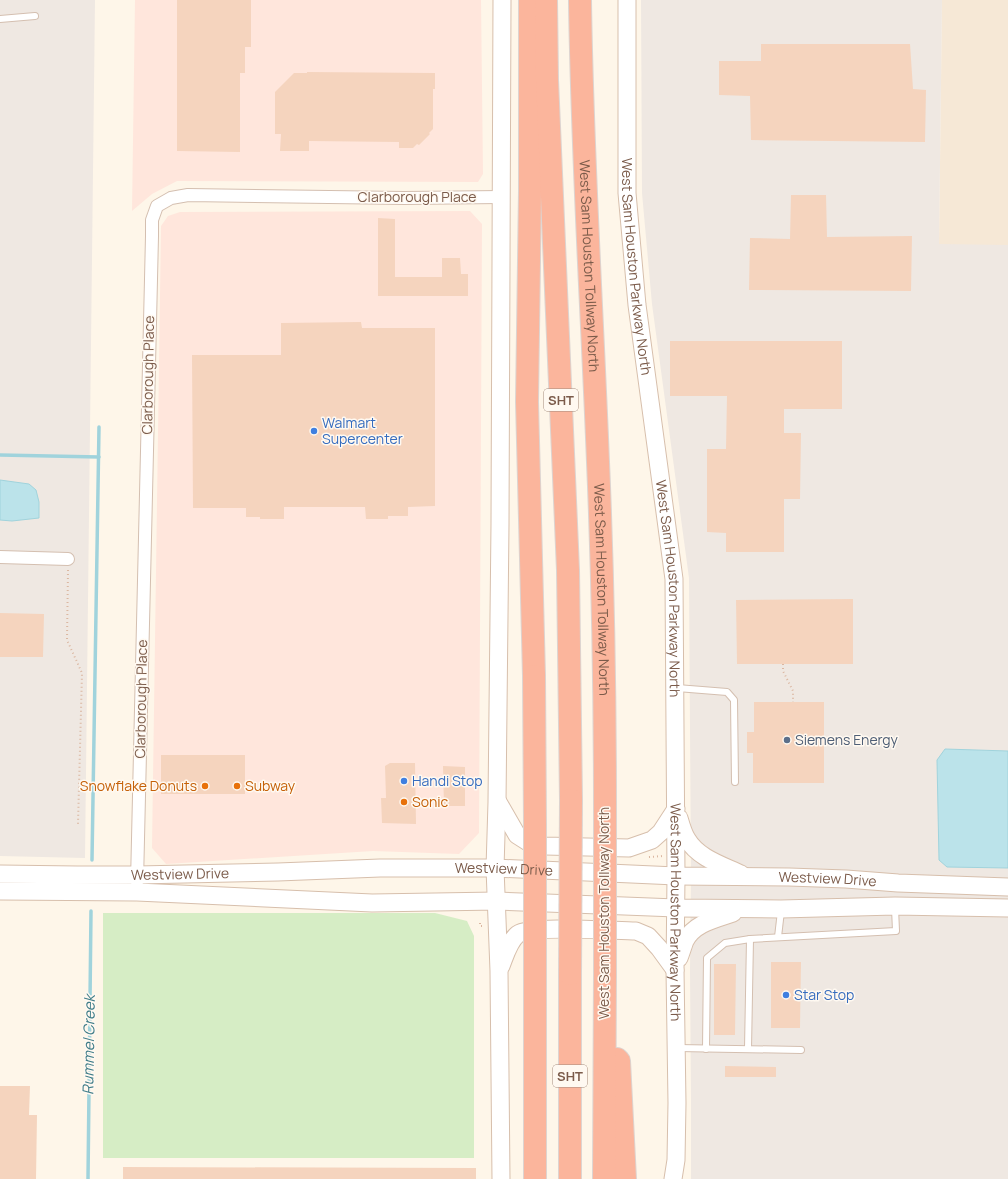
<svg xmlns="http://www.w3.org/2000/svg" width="1008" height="1179" viewBox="0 0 1008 1179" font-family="Manrope,sans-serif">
	<rect width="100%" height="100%" fill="#fef6e9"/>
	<polygon fill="#f6e8d6" points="942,0 1008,0 1008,245 939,245"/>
	<g fill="#ffe6dc">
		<polygon points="135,0 481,0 483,174 478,182 177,181 152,194 132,211"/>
		<polygon points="470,211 482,224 479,833 459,854 373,851 166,864 152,848 161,226 168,216 180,212"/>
	</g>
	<g fill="#efe8e2">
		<polygon points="0,0 95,0 85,858 0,856"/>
		<polygon points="641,0 942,0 939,244 1008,245 1008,1179 691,1179 691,1103 690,970 691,876 689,578 652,304 642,193"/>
	</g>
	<polygon fill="#d6edc5" points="103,913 435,913 467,921 474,936 474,1158 103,1158"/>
	<g fill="#bbe3ea" stroke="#a0d3dc">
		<polygon points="0,480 29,484 36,490 39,502 39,518 12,521 0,520"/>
		<polygon points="945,749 1008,751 1008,868 947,867 939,860 937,760"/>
	</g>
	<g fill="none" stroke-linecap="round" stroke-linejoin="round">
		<g stroke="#a0d3dc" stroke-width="3.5">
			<polyline points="0,455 99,457"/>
			<polyline points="92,860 99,427"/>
			<polyline points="88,1179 91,911"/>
		</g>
	</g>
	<g fill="#f5d4be">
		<polygon points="177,0 251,0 251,47 245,47 245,73 240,73 240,152 177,151"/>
		<polygon points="761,44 910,44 913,89 926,90 925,142 751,140 750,96 719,95 719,61 761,61"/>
		<polygon points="307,72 435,73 435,89 433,89 433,129 429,133 430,134 419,145 417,144 413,148 399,148 399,142 309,141 309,151 280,151 281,134 275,134 275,92 294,73 307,73"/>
		<polygon points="791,195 826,195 827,237 912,236 911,291 749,290 750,238 790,239"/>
		<polygon points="378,218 395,219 395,277 442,277 442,258 460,258 461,274 468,274 468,296 378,296"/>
		<polygon points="361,322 362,328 435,328 435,506 408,507 408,516 388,516 388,519 366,519 365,507 284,507 284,519 260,519 260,517 246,517 246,508 193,508 192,355 281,355 281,323"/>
		<polygon points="670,341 842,341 842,409 784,409 784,433 801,433 800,499 784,499 784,552 726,552 726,533 707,532 707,449 726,449 727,396 670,396"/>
		<polygon points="853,599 853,664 737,664 736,600"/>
		<polygon points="0,613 44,614 43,657 0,657"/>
		<polygon points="754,702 824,702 824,783 753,783 753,753 747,753 747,732 754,732"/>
		<rect x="161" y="755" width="84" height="39"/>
		<polygon points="390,763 415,763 416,824 382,823 381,798 386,798 385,766"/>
		<polygon points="443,766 465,767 465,806 444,806"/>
		<polygon points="771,962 801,962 800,1028 771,1028"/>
		<polygon points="714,964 736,964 735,1035 714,1035"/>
		<polygon points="725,1066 776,1067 776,1077 725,1077"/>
		<polygon points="0,1086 30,1086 29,1115 37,1115 36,1179 0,1179"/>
		<polygon points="123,1167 476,1168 476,1179 123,1179"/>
	</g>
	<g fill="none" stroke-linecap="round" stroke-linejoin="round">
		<g stroke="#d4bfb0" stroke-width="8">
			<g id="service">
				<polyline points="0,19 35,16"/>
				<polyline points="677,688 727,692 734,700 735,782"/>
				<polyline points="778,937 781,911"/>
				<polyline points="678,1048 801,1050"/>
				<polyline points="706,1049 707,958 725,943 750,939 896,931 895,908"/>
				<polyline points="748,1049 750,939"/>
			</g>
		</g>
		<g stroke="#d4bfb0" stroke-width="14">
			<g id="minor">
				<polyline points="0,557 68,559"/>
				<polyline points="137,882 152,236 152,220 157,206 171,198 188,195 404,198 502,197"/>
			</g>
		</g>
		<g stroke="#d7bfac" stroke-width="19">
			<g id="secondary">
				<path id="s1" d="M627,0v193l10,112 37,274 2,297 -1,94 2,133 -1,57 -3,19"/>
				<polyline points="498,802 517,835 528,842 545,846 629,848 652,840 661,832 676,809"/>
				<path d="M679,818c2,7 4,15 8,21 11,19 35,26 54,35"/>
				<path id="s2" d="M0,874l77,1h60l141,-3 102,-4h115l181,8 113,1 57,2 52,4 110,4"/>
				<polyline points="0,891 137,892 372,903 497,901 676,908 781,909 895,906 1008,908"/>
				<path d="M679,958c2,-5 4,-12 6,-17 9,-18 31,-22 48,-28"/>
				<path d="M501,966c4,-10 8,-25 17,-32 13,-9 97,-3 118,-3l12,5 11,12 16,22"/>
				<polyline points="501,1179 499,971 495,868 497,802 500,524 502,0"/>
			</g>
		</g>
		<g stroke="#ddd4d0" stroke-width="24">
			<g id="motorway">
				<polyline points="530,0 530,191 527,402 534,676"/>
				<polyline points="546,0 547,80 568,570 571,800"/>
				<path id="s3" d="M580,0c2,154 12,308 18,462 5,117 7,234 7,351"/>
				<polyline points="617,1059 619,1061 625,1179"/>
				<polyline points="570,1179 570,974"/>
				<polyline points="604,1179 605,974"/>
			</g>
		</g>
		<g stroke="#dbb7a1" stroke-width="2" stroke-dasharray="1 3" stroke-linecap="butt">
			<polyline points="68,570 67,640 82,673 78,824"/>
			<polyline points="783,664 783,671 793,691 793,702"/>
			<polyline points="649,857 663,856"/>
			<polyline points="480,923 480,926 483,926"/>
		</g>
		<use href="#service" stroke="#fff" stroke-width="6"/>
		<use href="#minor" stroke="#fff" stroke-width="12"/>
		<use href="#secondary" stroke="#fff" stroke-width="17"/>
		<use href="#motorway" stroke="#fbb59c" stroke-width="22"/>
		<g stroke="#ddd4d0" stroke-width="24" stroke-linecap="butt">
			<g id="motorway-bridge">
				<polyline points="534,676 535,824 535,1179"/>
				<polyline points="605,813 605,974"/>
				<polyline points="570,974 571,800"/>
			</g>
		</g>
		<use href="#motorway-bridge" stroke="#fbb59c" stroke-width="22"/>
	</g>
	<g fill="#3f7fe0" stroke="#fff9f1" stroke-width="1.5">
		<circle cx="314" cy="431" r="4"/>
		<circle cx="404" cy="781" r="4"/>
		<circle cx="786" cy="995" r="4"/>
	</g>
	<circle fill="#5c6f8a" stroke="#fff9f1" stroke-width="1.5" cx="787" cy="740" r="4"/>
	<g fill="#e8710a" stroke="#fff9f1" stroke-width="1.5">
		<circle cx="205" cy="786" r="4"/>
		<circle cx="237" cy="786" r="4"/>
		<circle cx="404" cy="802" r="4"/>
	</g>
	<g text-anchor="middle" stroke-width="3" stroke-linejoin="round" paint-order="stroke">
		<g fill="#fff9f1" stroke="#a38a7c" stroke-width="1">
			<rect x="544" y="389" width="34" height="22" rx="3"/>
			<rect x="553" y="1065" width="34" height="22" rx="3"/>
		</g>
		<g font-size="13" font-weight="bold" fill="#7b5b4a">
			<text x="561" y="405">SHT</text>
			<text x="570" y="1081">SHT</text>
		</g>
		<g font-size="14" fill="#7b5b4a" stroke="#fff9f1">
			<text x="417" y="202">Clarborough Place</text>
			<text dy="5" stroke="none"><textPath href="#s3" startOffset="266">West Sam Houston Tollway North</textPath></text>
			<text dy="5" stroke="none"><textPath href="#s1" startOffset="267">West Sam Houston Parkway North</textPath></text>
			<text transform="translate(148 375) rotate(-89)" y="5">Clarborough Place</text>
			<text dy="5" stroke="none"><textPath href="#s3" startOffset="590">West Sam Houston Tollway North</textPath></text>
			<text dy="5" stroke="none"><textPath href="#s1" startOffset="591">West Sam Houston Parkway North</textPath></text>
			<text transform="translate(141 699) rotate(-89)" y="5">Clarborough Place</text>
			<text dy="5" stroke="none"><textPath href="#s2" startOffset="504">Westview Drive</textPath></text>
			<text dy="5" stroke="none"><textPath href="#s2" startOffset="180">Westview Drive</textPath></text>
			<text dy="5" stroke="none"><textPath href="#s2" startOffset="828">Westview Drive</textPath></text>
			<text dy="5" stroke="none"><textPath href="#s1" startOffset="915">West Sam Houston Parkway North</textPath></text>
			<text transform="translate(604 913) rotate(-90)" y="5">West Sam Houston Tollway North</text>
		</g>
		<g font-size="14" fill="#366cbe" stroke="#fff9f1" text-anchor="start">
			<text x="322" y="428">Walmart<tspan x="322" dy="16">Supercenter</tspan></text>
			<text x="412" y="786">Handi Stop</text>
			<text x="794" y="1000">Star Stop</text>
		</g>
		<g font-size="14" fill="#4e5e75" stroke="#fff9f1" text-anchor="start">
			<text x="795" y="745">Siemens Energy</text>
		</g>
		<g font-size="14" fill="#c56008" stroke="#fff9f1" text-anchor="start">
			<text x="197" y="791" text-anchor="end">Snowflake Donuts</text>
			<text x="245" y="791">Subway</text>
			<text x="412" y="807">Sonic</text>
		</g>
		<g font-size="15" font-style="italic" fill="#3f7c88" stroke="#fff9f1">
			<text transform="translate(89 1045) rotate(-89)" y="5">Rummel Creek</text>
		</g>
	</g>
</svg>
